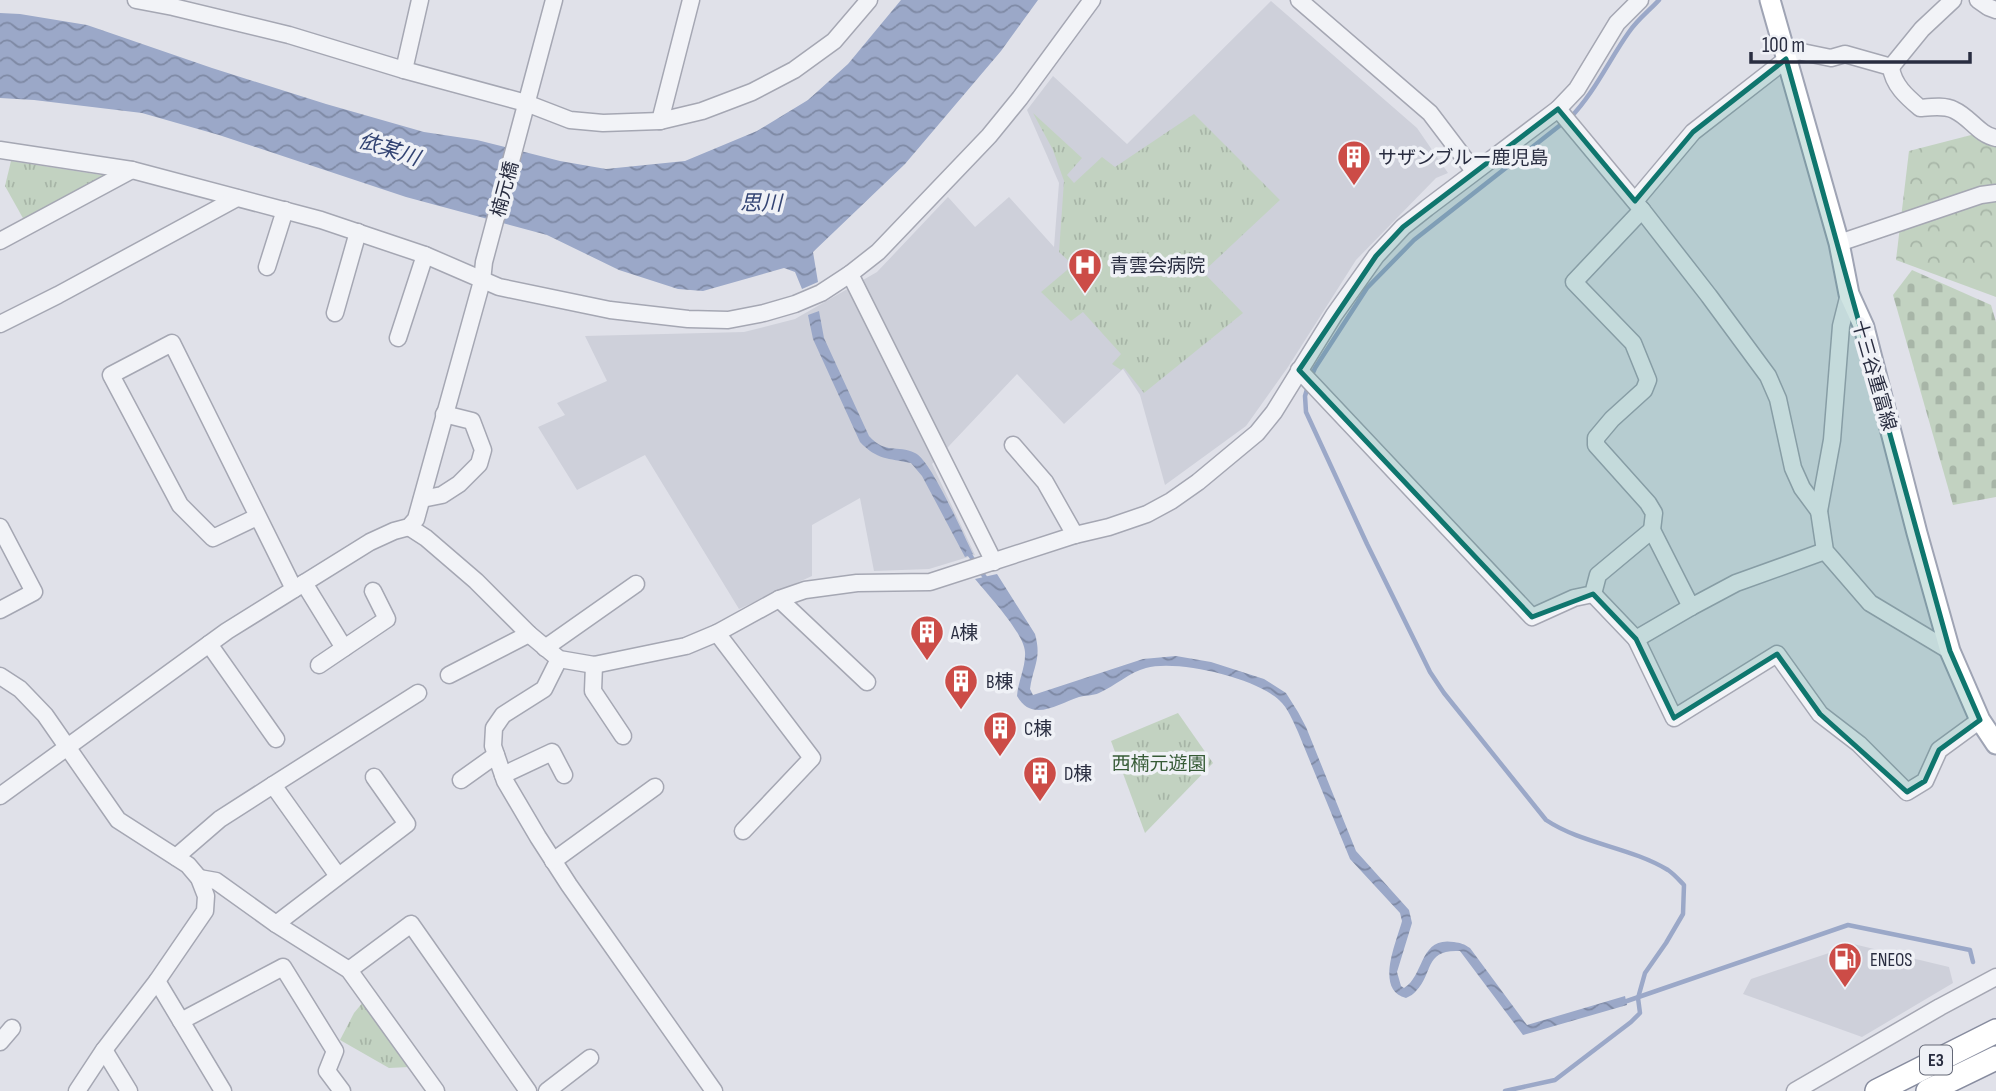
<svg xmlns="http://www.w3.org/2000/svg" width="1996" height="1091" viewBox="0 0 1996 1091" font-family="'Sofia Sans Condensed','Noto Sans JP',sans-serif">
	<defs>
		<pattern id="grass-tufts" width="24" height="20" patternUnits="userSpaceOnUse" patternTransform="scale(1.75)"><rect width="24" height="20" fill="#c2d2c1"/><path d="M3 7l-1-3M5 7V3M7 7l1-3M15 17l-1-3M17 17v-4M19 17l1-3" fill="none" stroke="#a7b5a7"/></pattern>
		<pattern id="forest-crowns" width="20" height="18" patternUnits="userSpaceOnUse" patternTransform="scale(1.75)"><rect width="20" height="18" fill="#c2d2c1"/><path d="M2 6a3 3 0 1 1 6 0M12 15a3 3 0 1 1 6 0" fill="none" stroke="#a7b5a7"/></pattern>
		<pattern id="cemetery-stones" width="16" height="16" patternUnits="userSpaceOnUse" patternTransform="scale(1.75)"><rect width="16" height="16" fill="#c2d2c1"/><path d="M2 7V4a2 2 0 0 1 4 0v3zM10 15v-3a2 2 0 0 1 4 0v3z" fill="#a7b5a7"/></pattern>
		<pattern id="water-waves" width="16" height="10" patternUnits="userSpaceOnUse" patternTransform="scale(1.75)"><rect width="16" height="10" fill="#9ba8c8"/><path d="M0 5q4-4 8 0t8 0" fill="none" stroke="#7e89a4"/></pattern>
	</defs>
	<rect width="100%" height="100%" fill="#e0e1e9"/>
	<g fill="#ced0da">
		<polygon points="1271,1 1417,128 1448,173 1436,178 1356,260 1288,367 1246,426 1165,485 1140,395 1123,369 1064,424 1017,374 932,464 975,555 929,569 874,571 860,498 812,525 812,576 739,609 645,455 577,490 538,427 565,415 557,403 607,381 585,336 744,332 795,319 877,272 948,197 975,227 1009,197 1054,247 1059,183 1027,110 1053,76 1127,144"/>
		<polygon points="1845,942 1949,967 1953,983 1862,1037 1743,994 1751,979 1841,949"/>
	</g>
	<g fill="url(#grass-tufts)">
		<polygon points="1033,113 1082,158 1067,175 1074,183 1102,157 1115,167 1194,114 1280,200 1203,272 1243,313 1144,393 1124,368 1121,370 1112,364 1121,354 1083,312 1071,321 1041,292 1073,265 1059,252 1064,181 1053,150"/>
		<polygon points="11,161 108,176 24,220 5,186"/>
		<polygon points="1178,713 1213,763 1145,833 1111,741"/>
		<polygon points="364,1001 409,1067 389,1068 340,1040 354,1013"/>
	</g>
	<polygon fill="url(#forest-crowns)" points="1975,134 1996,147 1996,297 1896,260 1909,151"/>
	<polygon fill="url(#cemetery-stones)" points="1912,270 1991,305 1996,322 1996,497 1953,505 1893,295"/>
	<g fill="url(#water-waves)">
		<polygon points="901,0 1038,0 1001,51 905,164 813,252 818,282 802,289 795,272 784,268 703,291 678,289 619,270 547,235 406,197 219,135 142,113 34,100 0,98 0,13 20,14 87,25 212,68 326,104 424,132 477,140 560,161 606,169 685,161 757,131 808,100 848,64"/>
		<path d="M819,311l5,27 45,98c17,19 28,8 46,17 16,7 48,81 58,101l-8,3 -43,-81 -11,-13c-23,-5 -34,-3 -51,-21l-47,-103 -5,-24z"/>
		<path d="M997,574l38,60c7,25 -2,32 -5,55l3,6 110,-36 33,-3 35,6 53,17 22,14 12,19 8,15 50,124 53,59 3,13 -15,49 4,14 3,2c21,-13 15,-52 50,-46 7,1 10,2 16,6l57,77 98,-29 2,9 -104,30 -63,-84c-36,-2 -26,21 -44,40 -2,3 -6,5 -10,7 -32,-8 -9,-57 -4,-77l-2,-8 -50,-54 -52,-127c-5,-11 -10,-24 -19,-32 -23,-22 -102,-41 -133,-32 -16,4 -31,18 -47,25 -6,3 -14,2 -20,4 -21,7 -47,26 -62,-1 1,-14 9,-30 8,-44 -1,-19 -37,-57 -50,-73z"/>
	</g>
	<g fill="none" stroke-linecap="round" stroke-linejoin="round">
		<g stroke="#9ba8c8" stroke-width="4.5">
			<path d="M1570,118c25,-26 39,-58 59,-86 9,-13 20,-21 30,-32"/>
			<polyline points="1311,377 1315,368 1367,288 1414,240 1563,123"/>
			<path d="M1308,386l-3,10 1,16 61,132 63,128 14,21 102,127c36,24 84,27 122,50 6,4 11,10 16,15l-1,29 -17,29 -21,30 -7,25 2,15 -9,9 -76,58 -50,11"/>
			<polyline points="968,552 986,579"/>
			<polyline points="1624,1002 1848,925 1970,950 1973,962"/>
		</g>
		<g stroke="#a5a7b3" stroke-width="19">
			<g id="minor">
				<polyline points="136,0 173,7 289,35 404,70 526,103 570,120 603,123 660,121 702,111 752,92 794,70 834,41 869,0"/>
				<polyline points="1299,0 1430,113 1474,171"/>
				<polyline points="1978,0 1988,7 1996,10"/>
				<path d="M1891,67c2,18 16,30 29,41 11,-1 25,-3 34,2 16,7 25,25 42,28"/>
				<polyline points="404,70 420,0"/>
				<polyline points="1558,109 1642,210 1709,296 1768,376 1778,399 1793,468 1802,488 1819,511"/>
				<polyline points="660,121 691,0"/>
				<polyline points="0,150 132,170 321,220 425,255 499,287 610,310 688,319 728,320 764,313 795,304 821,293 850,274 878,252 989,136 1020,98 1092,0"/>
				<polyline points="1635,201 1693,132 1797,51 1831,58 1845,54 1891,67 1922,29 1953,0"/>
				<polyline points="1642,210 1574,282 1633,343 1648,380 1644,390 1612,419 1596,438 1596,445 1648,503 1654,513 1652,530"/>
				<polyline points="0,241 132,170"/>
				<polyline points="1839,243 1981,195 1996,193"/>
				<polyline points="267,267 285,210"/>
				<polyline points="850,274 994,562"/>
				<polyline points="1849,294 1841,326 1832,440 1819,511 1825,551 1870,603 1950,651"/>
				<polyline points="335,313 358,232"/>
				<polyline points="0,324 58,295 237,198"/>
				<polyline points="398,338 425,255"/>
				<polyline points="1299,370 1532,617 1574,598 1593,594 1598,575 1652,530 1691,607 1736,583 1825,551"/>
				<polyline points="1013,445 1045,482 1075,535"/>
				<polyline points="422,499 442,495 459,484 479,464 483,450 472,421 444,414"/>
				<polyline points="257,517 213,538 180,505 111,375 172,343 294,589"/>
				<polyline points="0,527 34,592 0,610"/>
				<polyline points="409,527 426,538 476,581 529,634 559,659 594,665 686,646 717,633 779,599 805,590 857,583 930,582 1075,535 1109,527 1147,514 1171,501 1198,482 1257,433 1274,412 1334,315 1376,256 1403,227 1427,208 1558,109 1577,89 1617,23 1640,0"/>
				<polyline points="304,583 344,648"/>
				<polyline points="1593,594 1636,639 1691,607"/>
				<polyline points="779,599 867,682"/>
				<polyline points="717,633 812,758 743,831"/>
				<polyline points="1636,639 1674,718 1777,654 1820,714 1859,744 1907,792 1925,781 1939,750 1980,720"/>
				<polyline points="209,644 276,739"/>
				<polyline points="545,648 636,584"/>
				<polyline points="559,659 544,689 503,715 494,728 493,746 505,781 538,837 569,885 714,1091"/>
				<polyline points="319,665 387,619 373,591"/>
				<polyline points="594,665 593,691 623,736"/>
				<polyline points="449,675 529,634"/>
				<polyline points="0,676 20,689 45,715 118,820 188,865 199,878 206,896 205,911 157,981 104,1050 77,1091"/>
				<polyline points="503,775 552,752 564,775"/>
				<polyline points="461,780 496,755"/>
				<polyline points="0,796 227,631 370,542 394,531 409,527 416,519 482,281 484,262 554,0"/>
				<polyline points="176,857 220,819 273,785"/>
				<polyline points="553,861 655,787"/>
				<polyline points="338,876 273,785 418,693"/>
				<polyline points="199,878 216,881 276,924 349,970 436,1091"/>
				<polyline points="276,924 407,824 374,777"/>
				<polyline points="349,970 411,924 528,1091"/>
				<polyline points="157,981 223,1091"/>
				<polyline points="181,1021 283,967 335,1051 327,1071 342,1091"/>
				<polyline points="0,1042 12,1028"/>
				<polyline points="104,1050 129,1091"/>
				<polyline points="547,1091 590,1058"/>
				<polyline points="1795,1091 1940,1007 1996,977"/>
			</g>
		</g>
		<g stroke="#9fa4b4" stroke-width="23">
			<polyline id="major" points="1770,0 1839,243 1849,294 1864,327 1917,533 1950,651 1980,720 1996,744"/>
		</g>
		<g stroke="#878c9f" stroke-width="26">
			<g id="highway">
				<polyline points="1877,1091 1996,1031"/>
				<polyline points="1928,1091 1996,1058"/>
			</g>
		</g>
		<use href="#minor" stroke="#f2f3f7" stroke-width="16"/>
		<use href="#major" stroke="#fff" stroke-width="19"/>
		<use href="#highway" stroke="#fff" stroke-width="23"/>
	</g>
	<path fill="#0f766e" fill-opacity="0.2" stroke="#0f766e" stroke-width="5" stroke-linejoin="round" d="M1786,59l164,592 30,69 -41,30 -14,31 -18,11 -87,-78 -43,-60 -103,64 -38,-79 -43,-45 -61,23 -233,-247 77,-114 27,-29 155,-118 77,92 58,-69z"/>
	<defs>
		<g id="building-pin" transform="scale(1.75)"><path d="M0 17L-7.5 6A9.5 9.5 0 1 1 7.5 6Z" fill="#cc4c47" stroke="#eff1f6"/><path d="M-4-6H4V6H1V3H-1V6H-4ZM-2.5-4.3h1.7v1.8h-1.7ZM.8-4.3h1.7v1.8H.8ZM-2.5-1h1.7V.8h-1.7ZM.8-1h1.7V.8H.8Z" fill="#fff"/></g>
		<g id="hospital-pin" transform="scale(1.75)"><path d="M0 17L-7.5 6A9.5 9.5 0 1 1 7.5 6Z" fill="#cc4c47" stroke="#eff1f6"/><path d="M-5-5h3v3.5h4V-5h3V5h-3V1.5h-4V5h-3Z" fill="#fff"/></g>
		<g id="fuel-pin" transform="scale(1.75)"><path d="M0 17L-7.5 6A9.5 9.5 0 1 1 7.5 6Z" fill="#cc4c47" stroke="#eff1f6"/><path d="M-5.5-6h7V0h2V4h1.3V-2.5L3-4.5l.8-.8L6-3V5H2.5V1h-1V6h-7ZM-4.2-4.7v3.2H.2V-4.7Z" fill="#fff"/></g>
	</defs>
	<g fill-rule="evenodd">
		<use href="#building-pin" x="1354" y="157"/>
		<use href="#hospital-pin" x="1085" y="265"/>
		<use href="#building-pin" x="927" y="632"/>
		<use href="#building-pin" x="961" y="681"/>
		<use href="#building-pin" x="1000" y="728"/>
		<use href="#building-pin" x="1040" y="773"/>
		<use href="#fuel-pin" x="1845" y="959"/>
	</g>
	<g text-anchor="middle" stroke-width="7" stroke-linejoin="round" paint-order="stroke">
		<rect fill="#eff1f6" stroke="#646877" stroke-width="2" x="1920" y="1045.5" width="32" height="29" rx="5"/>
		<g font-size="18" font-weight="bold" fill="#292d40">
			<text x="1936" y="1066">E3</text>
		</g>
		<g font-size="19" fill="#292d40" stroke="#eff1f6" text-anchor="start">
			<text x="1378" y="164">サザンブルー鹿児島</text>
			<text x="1110" y="272">青雲会病院</text>
			<text x="951" y="639">A棟</text>
			<text x="986" y="688">B棟</text>
			<text x="1024" y="735">C棟</text>
			<text x="1064" y="780">D棟</text>
			<text x="1870" y="966">ENEOS</text>
		</g>
		<g font-size="19" fill="#292d40" stroke="#eff1f6">
			<text transform="translate(504 189) rotate(-75)" y="7">楠元橋</text>
			<text transform="translate(1875 375) rotate(74)" y="7">十三谷重富線</text>
		</g>
		<g font-size="19" fill="#365b36" stroke="#eff1f6">
			<text x="1159" y="770">西楠元遊園</text>
		</g>
		<g font-size="21" font-style="italic" fill="#334473" stroke="#eff1f6">
			<text transform="translate(389 149) rotate(18)" y="7">依某川</text>
			<text x="761" y="210">思川</text>
		</g>
	</g>
	<path d="M1751 52v10h219v-10" fill="none" stroke="#292d40" stroke-width="3.5"/>
	<text x="1762" y="52" font-size="21" fill="#292d40" stroke="#eff1f6" stroke-width="5" paint-order="stroke">100 m</text>
</svg>
